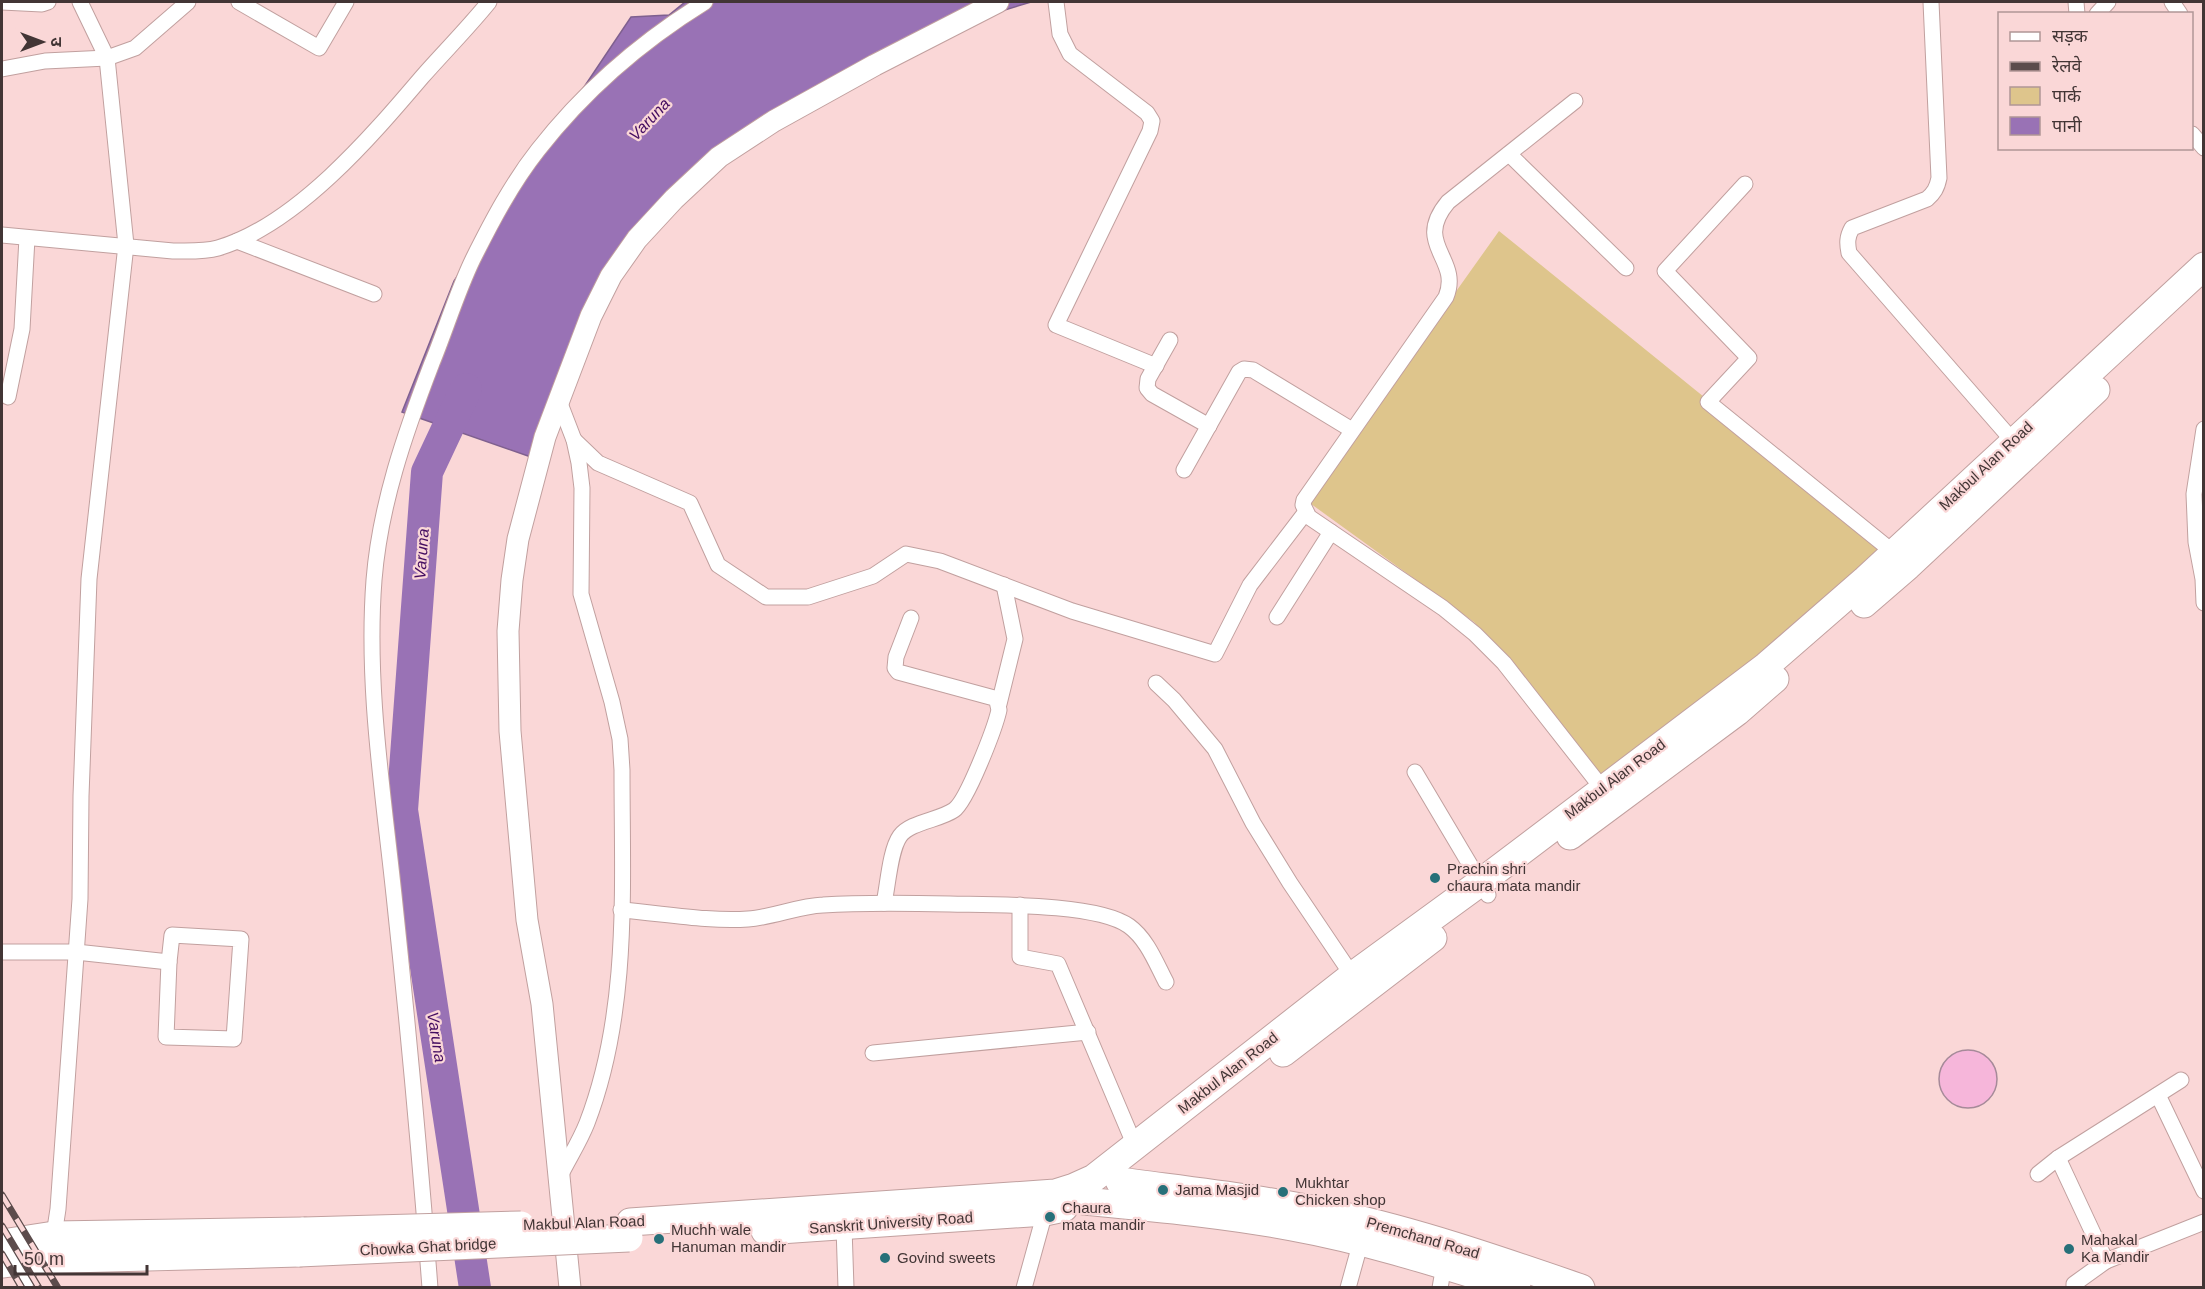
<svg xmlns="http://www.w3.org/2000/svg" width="2205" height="1289" viewBox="0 0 2205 1289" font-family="Arial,'Noto Sans Devanagari',sans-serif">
	<rect width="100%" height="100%" fill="#fad7d7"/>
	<polygon fill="#dec58c" points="1499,231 1903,558 1606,783 1474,622 1307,501"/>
	<polygon fill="#9972b5" stroke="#7f608f" stroke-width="1.5" points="685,2 1031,2 965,22 742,135 599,281 531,457 402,412 454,281 631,17 669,15"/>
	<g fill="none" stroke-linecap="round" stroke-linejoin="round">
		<polyline stroke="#9972b5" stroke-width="32" points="466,389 427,472 402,810 475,1288"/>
	</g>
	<circle fill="#f6b6da" stroke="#a68a99" stroke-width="1.5" cx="1968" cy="1079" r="29"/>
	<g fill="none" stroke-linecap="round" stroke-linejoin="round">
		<g stroke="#c1a09f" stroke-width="17">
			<g id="street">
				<polyline points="2,2 42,4 48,2"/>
				<polyline points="239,2 319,48 346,2"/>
				<polyline points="1056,2 1060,34 1070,54 1147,113 1152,121 1150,131 1056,325 1156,366"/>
				<path d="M1931,2l8,176c-2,10 -5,15 -12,21l-75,29c-5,9 -5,15 -3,25l164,188"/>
				<polyline points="2076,2 2077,14"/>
				<polyline points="2172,2 2180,14"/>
				<polyline points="2097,14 2108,2"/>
				<polyline points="2,69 45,61 107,58 135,48 188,2"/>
				<path d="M1575,101l-127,101c-36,43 14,56 -2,95l-142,203 -1,5 6,12 134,91 32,26 29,29 98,125"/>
				<polyline points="2192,134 2204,148"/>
				<polyline points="1509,154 1626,268"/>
				<polyline points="1745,184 1665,271 1749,358 1708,402 1898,556"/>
				<path d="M2,235l171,16c15,0 31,1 45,-3 78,-23 153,-111 204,-171 22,-25 46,-49 67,-75"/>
				<polyline points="237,241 374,294"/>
				<polyline points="1170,340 1148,379 1147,388 1152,394 1209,426"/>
				<polyline points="8,397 22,329 27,238"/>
				<path d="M559,401l15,39 5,23 3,25 -1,106 31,108 8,37 2,31c0,117 8,241 -35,353 -7,18 -18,35 -27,53"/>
				<polyline points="2204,429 2194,494 2196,542 2203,579 2204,603"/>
				<polyline points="574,440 598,463 690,503 718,565 766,597 808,597 873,576 906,554 940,561 1072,611 1215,654 1250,585 1305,513"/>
				<polyline points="1184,470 1239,372 1244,369 1253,370 1352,430"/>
				<polyline points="1277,617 1331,532"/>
				<polyline points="1156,683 1174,700 1215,749 1253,823 1290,883 1356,981"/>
				<polyline points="999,704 1015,639 1004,585"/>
				<polyline points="1415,772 1488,895"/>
				<path d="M884,903c4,-18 6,-53 16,-67 10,-14 40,-16 54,-26 13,-9 41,-82 45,-100l-2,-9 -3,-3 -96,-26 -3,-4 1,-11 15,-39"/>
				<polyline points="1020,905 1020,957 1058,964 1135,1146"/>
				<path d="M621,910c40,3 88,12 127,9 26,-2 50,-13 75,-14 43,-3 85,-2 127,-1 42,1 147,-1 179,22 18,13 27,37 37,56"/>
				<polygon points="172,935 241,939 234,1039 166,1037 169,962"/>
				<polyline points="2,952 76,952 169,962"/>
				<polyline points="873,1053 1088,1032"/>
				<polyline points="2158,1095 2204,1191"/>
				<polyline points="2058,1158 2106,1261 2074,1284 2074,1288"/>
				<polyline points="2038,1174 2058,1158 2181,1080"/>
				<polyline points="844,1227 846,1288"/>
				<polyline points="2106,1261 2204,1222"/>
				<polyline points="24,1288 33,1260 54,1235 58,1209 80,899 81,796 89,579 126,245 107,58 80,2"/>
				<path d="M430,1288c-10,-132 -22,-262 -36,-393 -11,-104 -28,-210 -20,-315 6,-75 31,-147 58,-217 14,-34 25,-71 41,-104 19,-38 39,-76 65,-109 46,-59 104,-109 167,-148"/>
				<polyline points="1024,1288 1045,1212"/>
				<polyline points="1348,1288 1361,1241"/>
				<polyline points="1440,1288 1444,1265"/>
			</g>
		</g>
		<g stroke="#c1a09f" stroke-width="23">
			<polyline id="secondary" points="570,1288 542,1004 527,920 510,731 508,631 512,580 518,539 545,437 591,316 611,276 637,239 674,199 719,157 774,121 875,65 998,2"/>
		</g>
		<g stroke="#c1a09f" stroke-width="29">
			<g id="highway">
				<polyline points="1864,604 1908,566 2096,390"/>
				<polyline points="1570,836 1737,712 1775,679"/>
				<polyline points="1283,1053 1433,938"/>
				<path d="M1119,1181c74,10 149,18 221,34 82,18 162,46 241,73"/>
				<path d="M1084,1201c70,7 140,13 208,26 77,14 151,38 225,61"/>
				<polyline points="630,1222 1055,1193 1074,1187 1094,1178 1352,976 1481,882 1766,666 1866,579 2204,266"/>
				<polyline points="765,1231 1045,1212 1064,1208"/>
				<polyline points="2,1243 54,1235 304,1231"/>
				<polyline points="2,1264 33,1260 299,1253"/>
			</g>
		</g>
		<use href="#street" stroke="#fff" stroke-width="15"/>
		<use href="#secondary" stroke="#fff" stroke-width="21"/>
		<use href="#highway" stroke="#fff" stroke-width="27"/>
		<g stroke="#5c4c4c" stroke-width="7">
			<g id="rail">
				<polyline points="2,1195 58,1288"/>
				<polyline points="2,1226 39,1288"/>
				<polyline points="2,1254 22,1288"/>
			</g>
		</g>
		<use href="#rail" stroke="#fad7d7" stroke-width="4.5" stroke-dasharray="14" stroke-linecap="butt"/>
		<g stroke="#c1a09f" stroke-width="29" stroke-linecap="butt">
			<g id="highway-bridge">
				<polyline points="304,1231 521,1225"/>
				<polyline points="299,1253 629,1238"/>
			</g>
		</g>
		<use href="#highway-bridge" stroke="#fff" stroke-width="27"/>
	</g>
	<g fill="#277079" stroke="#fad7d7" stroke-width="2">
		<circle cx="1435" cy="878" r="6"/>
		<circle cx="1163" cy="1190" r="6"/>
		<circle cx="1283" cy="1192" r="6"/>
		<circle cx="1050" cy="1217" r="6"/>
		<circle cx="659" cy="1239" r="6"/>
		<circle cx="2069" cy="1249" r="6"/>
		<circle cx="885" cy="1258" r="6"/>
	</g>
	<g text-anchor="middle" stroke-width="4.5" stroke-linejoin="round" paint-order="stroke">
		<g font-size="15" fill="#423535" stroke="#fad7d7">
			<text transform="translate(1986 466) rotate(-43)" y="5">Makbul Alan Road</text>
			<text transform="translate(1615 779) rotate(-37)" y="5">Makbul Alan Road</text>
			<text transform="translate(1228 1073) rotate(-38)" y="5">Makbul Alan Road</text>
			<text transform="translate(584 1223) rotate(-2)" y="5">Makbul Alan Road</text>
			<text transform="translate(891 1223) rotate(-4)" y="5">Sanskrit University Road</text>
			<text transform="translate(1423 1238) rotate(16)" y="5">Premchand Road</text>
			<text transform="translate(428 1247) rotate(-3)" y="5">Chowka Ghat bridge</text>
		</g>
		<g font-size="15" fill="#423535" stroke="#fad7d7" text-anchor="start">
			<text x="1447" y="874">Prachin shri<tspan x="1447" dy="17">chaura mata mandir</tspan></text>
			<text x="1295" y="1188">Mukhtar<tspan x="1295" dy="17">Chicken shop</tspan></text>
			<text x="1175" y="1195">Jama Masjid</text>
			<text x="1062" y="1213">Chaura<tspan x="1062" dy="17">mata mandir</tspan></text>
			<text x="671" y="1235">Muchh wale<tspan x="671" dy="17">Hanuman mandir</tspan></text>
			<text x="2081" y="1245">Mahakal<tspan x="2081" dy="17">Ka Mandir</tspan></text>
			<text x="897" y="1263">Govind sweets</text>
		</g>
		<g font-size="16" font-style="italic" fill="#440d61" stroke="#fad7d7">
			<text transform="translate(649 119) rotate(-47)" y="6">Varuna</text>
			<text transform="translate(421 554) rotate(-86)" y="6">Varuna</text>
			<text transform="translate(437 1037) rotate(81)" y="6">Varuna</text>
		</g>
	</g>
	<rect width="2205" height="1289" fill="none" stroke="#423535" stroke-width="6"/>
	<rect x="1998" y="12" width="195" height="138" fill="#fad7d7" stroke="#b09696" stroke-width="1.5"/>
	<rect x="2010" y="32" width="30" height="9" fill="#ffffff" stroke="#b09696" stroke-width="1.5"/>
	<text x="2052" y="42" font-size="18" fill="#423535">सड़क</text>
	<rect x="2010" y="62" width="30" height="9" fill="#5c4c4c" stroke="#b09696" stroke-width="1.5"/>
	<text x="2052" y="72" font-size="18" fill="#423535">रेलवे</text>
	<rect x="2010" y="87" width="30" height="18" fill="#dec58c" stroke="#b09696" stroke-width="1.5"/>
	<text x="2052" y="102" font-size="18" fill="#423535">पार्क</text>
	<rect x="2010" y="117" width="30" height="18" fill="#9972b5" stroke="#b09696" stroke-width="1.5"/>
	<text x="2052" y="132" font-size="18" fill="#423535">पानी</text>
	<g transform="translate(42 42) rotate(90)" stroke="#fad7d7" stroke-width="4.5" paint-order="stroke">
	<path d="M0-4.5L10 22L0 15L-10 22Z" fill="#423535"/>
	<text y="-9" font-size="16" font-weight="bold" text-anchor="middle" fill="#423535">उ</text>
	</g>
	<path d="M15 1265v9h132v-9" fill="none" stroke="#423535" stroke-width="3"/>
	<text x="24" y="1265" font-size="18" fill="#423535" stroke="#fad7d7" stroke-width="4.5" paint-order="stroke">50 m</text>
</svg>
